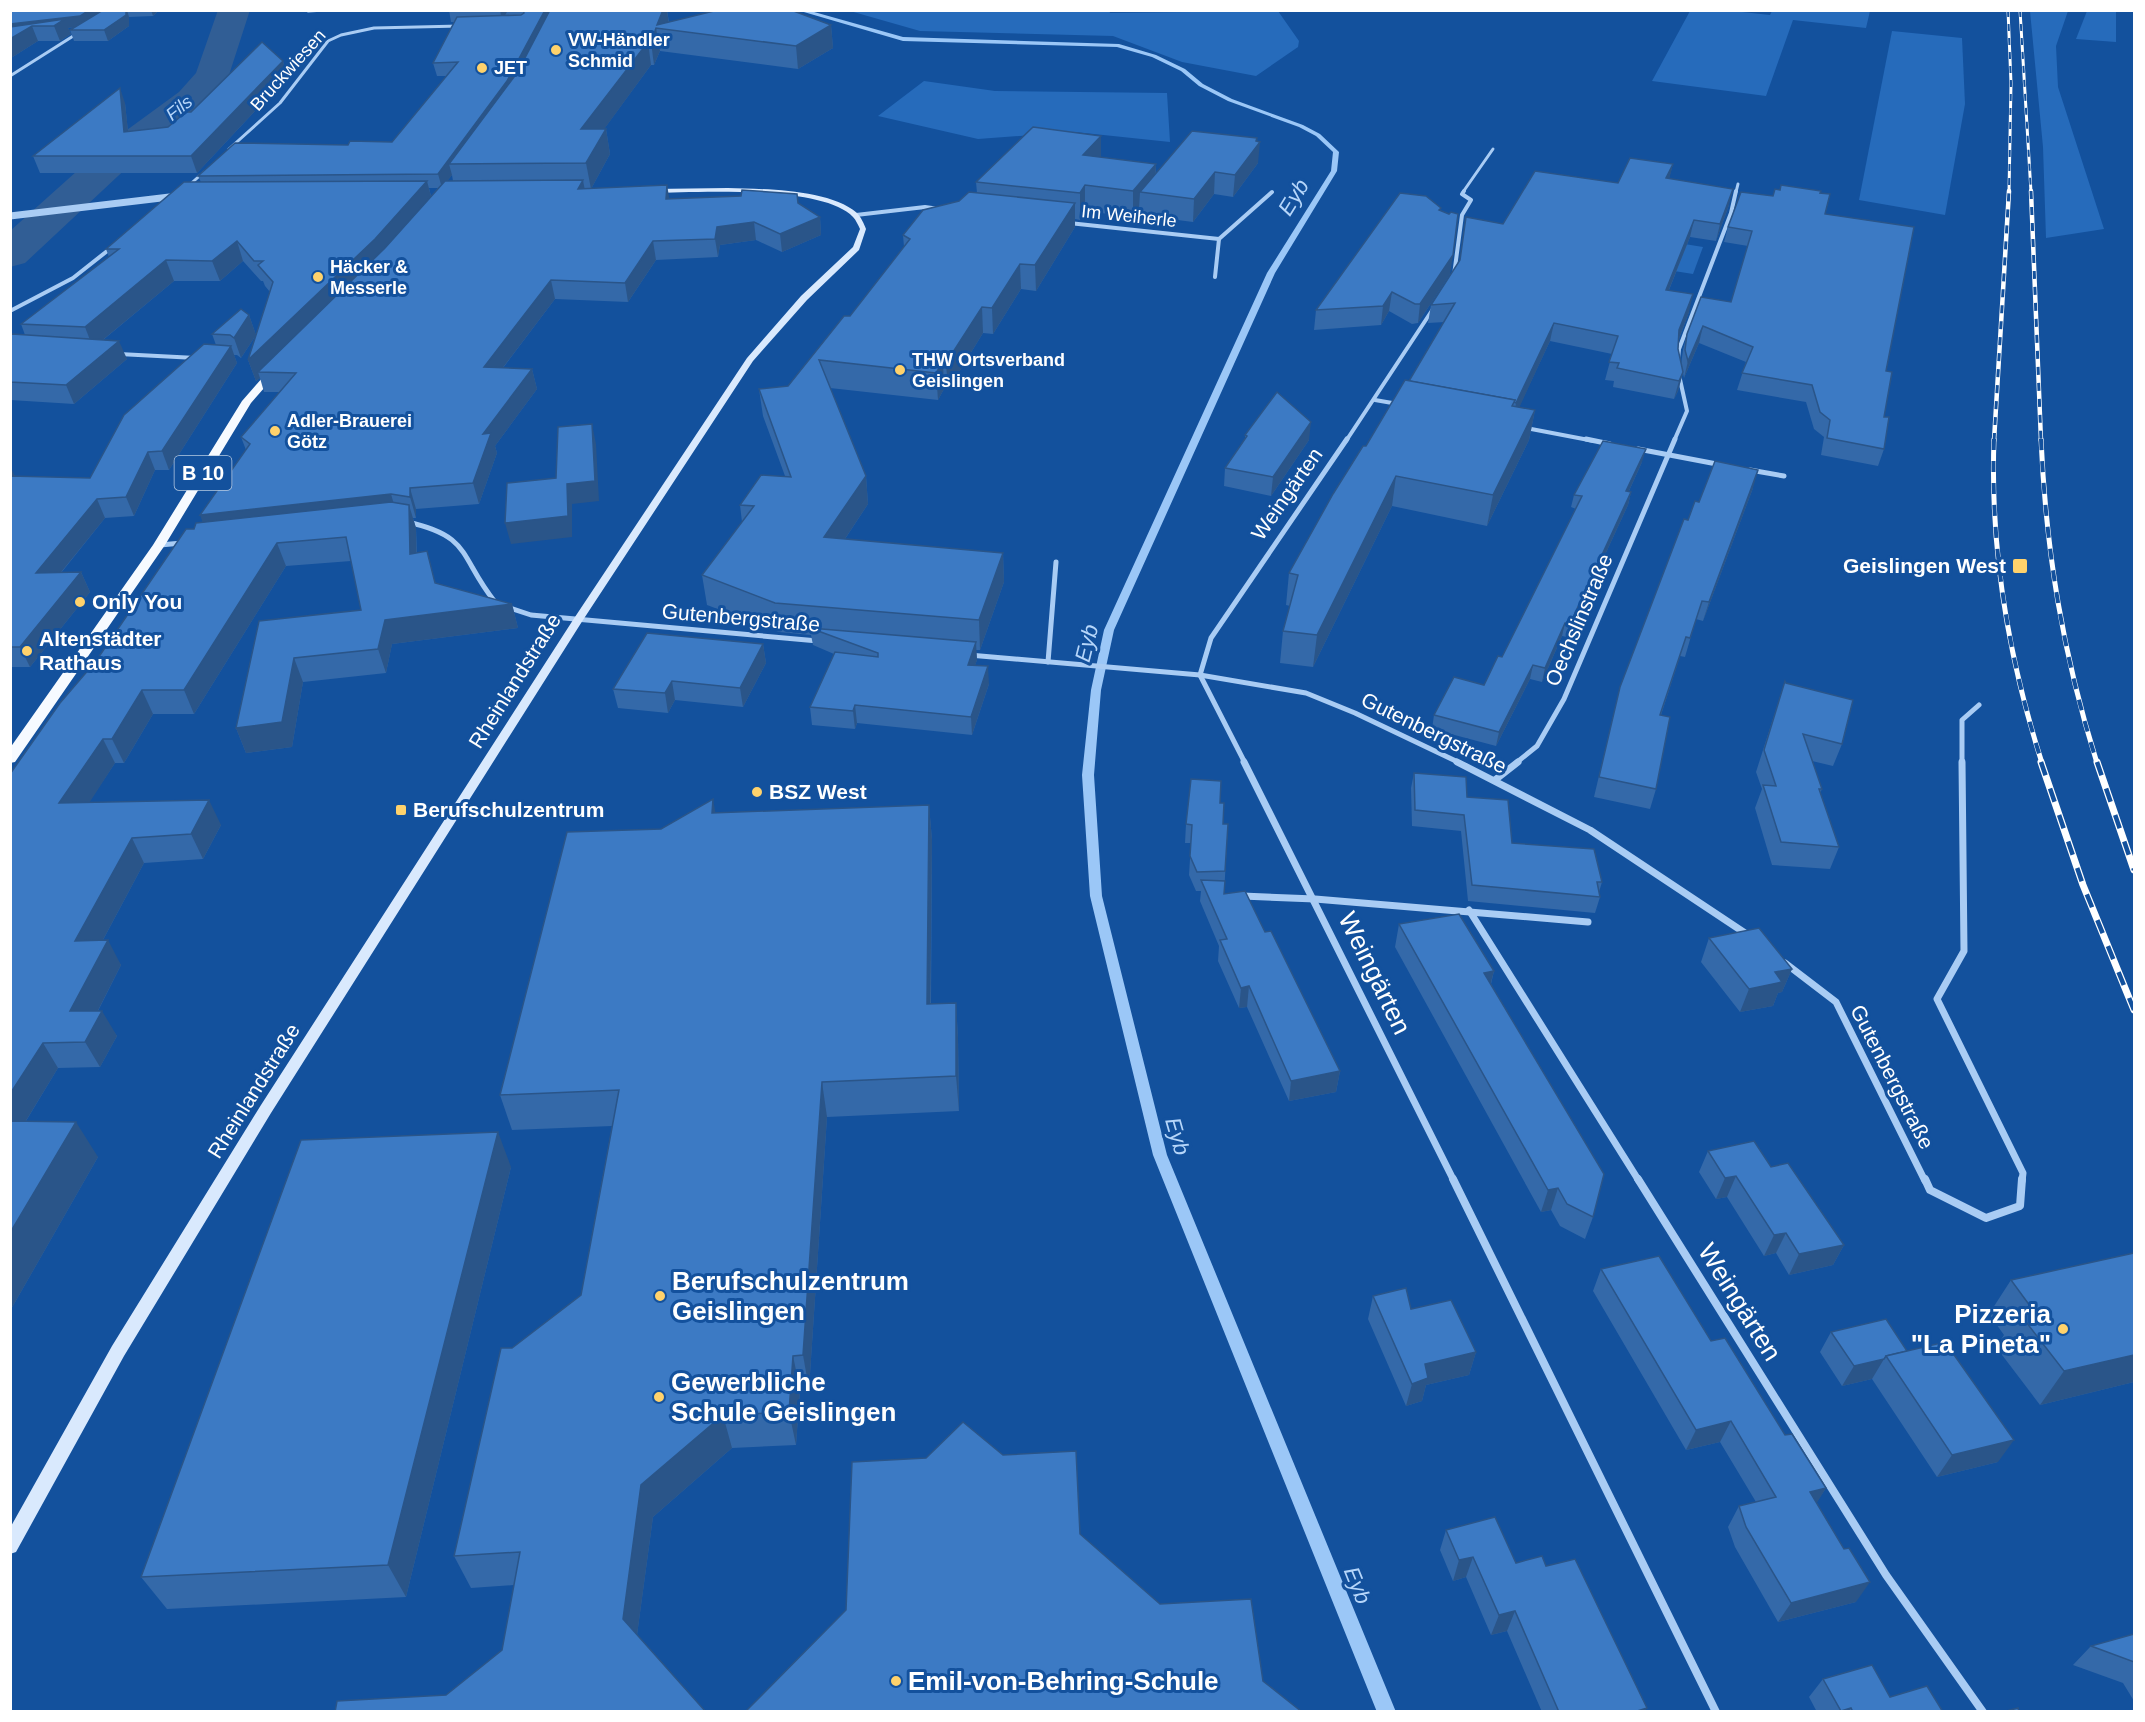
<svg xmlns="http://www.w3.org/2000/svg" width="2145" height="1722" viewBox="0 0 2145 1722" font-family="Helvetica,sans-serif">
	<rect width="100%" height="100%" fill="#13519d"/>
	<g fill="#266bbb">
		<polygon points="1109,10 1110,13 1278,11 1299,41 1298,47 1256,76 1182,62 1113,36 920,31 850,11"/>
		<polygon points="1772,11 1870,11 1866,28 1793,20 1766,96 1652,81 1690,11 1733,11 1770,15"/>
		<polygon points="2030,11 2068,11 2056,46 2058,87 2104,229 2046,238 2043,147"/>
		<polygon points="2087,11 2116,11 2116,42 2076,39"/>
		<polygon points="1892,31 1962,38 1965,104 1945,215 1859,200"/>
		<polygon points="924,81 995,91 1167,93 1170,142 1075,132 978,139 878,116"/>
		<polygon points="1623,234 1703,247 1693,274 1611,261"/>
	</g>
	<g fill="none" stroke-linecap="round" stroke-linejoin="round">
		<polygon fill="#9bc7f7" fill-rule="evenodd" points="797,10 807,10 903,37 1119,44 1156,55 1185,69 1203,84 1232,99 1303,125 1320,134 1339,152 1337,171 1275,273 1114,630 1101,690 1094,775 1102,896 1167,1155 1396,1712 1377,1712 1153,1155 1090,896 1082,775 1091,690 1104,630 1267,273 1331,171 1333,152 1316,136 1299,127 1228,101 1199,86 1181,71 1152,57 1117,47 903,41"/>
		<polygon fill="#315e95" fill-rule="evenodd" points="218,10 250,10 229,75 205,108 133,162 25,263 10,267 10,231 105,146 179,92 196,73"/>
		<g stroke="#a9ccf4" stroke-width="3">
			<polyline points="308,11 325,10"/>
			<polyline points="10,76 78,33"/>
			<polyline points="229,149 280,103 328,41 341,35 374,28 460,26"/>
			<polyline points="187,187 204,172"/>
			<polyline points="1463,192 1493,149"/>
			<polyline points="1736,192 1738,184"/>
		</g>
		<g stroke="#a9ccf4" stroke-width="4">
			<polyline points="856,215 925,207 939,209"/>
			<polyline points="1069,223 1219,239 1272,192"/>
			<polyline points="1454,275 1462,215 1471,200 1462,194 1464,191"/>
			<polyline points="1215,277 1219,239"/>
			<polyline points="10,311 73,278 111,248"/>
			<polyline points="119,354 196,358"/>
			<polyline points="1678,359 1679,349 1731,213 1736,191"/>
			<polyline points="1375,400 1398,404"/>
			<polyline points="1526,428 1594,441"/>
			<polyline points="1346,441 1433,309"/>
			<polyline points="1674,441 1687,411 1679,375"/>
		</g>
		<g stroke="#a9ccf4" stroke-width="5">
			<polyline points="1586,439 1610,444"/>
			<polyline points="1638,449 1722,465"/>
			<polyline points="1750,470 1784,476"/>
			<path d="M407,522c65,14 52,35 88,80"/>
			<polyline points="160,545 182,543"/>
			<polyline points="507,607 531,615 818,641"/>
			<polyline points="969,655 1200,675 1306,693 1355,713 1460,763"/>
			<polyline points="1048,662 1056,562"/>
			<polyline points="1245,763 1200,675 1211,638 1347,439"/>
			<polyline points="1516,763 1537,746 1564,699 1675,439"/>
			<polyline points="1962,763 1962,720 1979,705"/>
		</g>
		<g stroke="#a9ccf4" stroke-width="7">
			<polyline points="1244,762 1454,1181"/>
			<polyline points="1457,762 1590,830 1748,935"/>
			<polyline points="1962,762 1964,951 1937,999 2023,1173 2022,1181"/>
			<polyline points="1495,780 1518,762"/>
			<polyline points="1242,896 1315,899 1588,922"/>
			<polyline points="1469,910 1639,1181"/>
			<polyline points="1785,963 1836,1002 1925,1181"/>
		</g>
		<g stroke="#a9ccf4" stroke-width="8">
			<polyline points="1453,1179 1716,1712"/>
			<polyline points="1638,1179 1886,1575 1983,1712"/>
			<polyline points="1925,1179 1930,1190 1986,1218 2020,1206 2022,1179"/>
		</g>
		<polyline stroke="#a9ccf4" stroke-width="7" points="10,216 178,196"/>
		<path fill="#d9e9fd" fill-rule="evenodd" d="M728,188c35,1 101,1 129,25 4,4 7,11 9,16l-7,21 -52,50 -54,61 -170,259 -312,493 -147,243 -108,196 -6,2v-26l102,-182 149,-241 312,-485 174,-262 54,-62 52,-49 7,-18c-2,-4 -4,-9 -7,-12 -30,-32 -157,-25 -200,-24l-3,-2 3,-2z"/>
		<polygon fill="#f6faff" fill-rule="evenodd" points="271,368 280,370 251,403 165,545 15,762 10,763 10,748 153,545 242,401"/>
		<g stroke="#fff" stroke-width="3">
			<g id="rail-far3">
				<polyline points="2008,10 2011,83 2009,192"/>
				<polyline points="2020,10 2031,192"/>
			</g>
		</g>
		<g stroke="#fff" stroke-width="4.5">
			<g id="rail-far2">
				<polyline points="2031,191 2041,441"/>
				<polyline points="1994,441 2009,191"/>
			</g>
		</g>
		<g stroke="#fff" stroke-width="5">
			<g id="rail-far1">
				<path d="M1994,439c-4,109 15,221 48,324"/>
				<path d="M2041,439c5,113 22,216 56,324"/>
			</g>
		</g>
		<g stroke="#fff" stroke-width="7">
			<g id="rail">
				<polyline points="2041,762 2083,885 2134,1010"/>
				<polyline points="2097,762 2134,870"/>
			</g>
		</g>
		<use href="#rail-far3" stroke="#13519d" stroke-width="2" stroke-dasharray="7" stroke-linecap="butt"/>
		<use href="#rail-far2" stroke="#13519d" stroke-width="3" stroke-dasharray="8" stroke-linecap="butt"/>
		<use href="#rail-far1" stroke="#13519d" stroke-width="4" stroke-dasharray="11" stroke-linecap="butt"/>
		<use href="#rail" stroke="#13519d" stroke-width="4.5" stroke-dasharray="14" stroke-linecap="butt"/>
	</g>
	<g fill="#3469a9" fill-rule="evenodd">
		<polygon points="10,10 159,10 153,16 129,17 129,26 108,41 74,41 70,30 75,27 68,28 71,34 60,41 38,41 11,58"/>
		<path d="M449,10h218l2,12 162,3 2,23 -35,21 -138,-18 -6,14h-3l-47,64h2l4,25 -19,35 78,10 129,4 22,14 1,18 -39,17 -26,-12 -36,5 -2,12 -62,3 -28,42 -73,-3 -52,69 29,1 5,20 -42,57 2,7 -18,51 -63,5v9h-3l3,10 1,25 19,30 76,21 6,24 -126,16 -6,29 -83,9 -11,65 -46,6 -10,-25 23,-107 102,-11 -10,-49 -65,5 -92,148h-41l-29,49h-9l-26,39 132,23 -18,34 -59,4 -41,77 18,25 -23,46 19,25 -17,31 -42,1 -32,53 72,36 -88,154v-537l184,-245 8,-6 44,-73 -5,-13 39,-45h-16l-4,-14 -4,3 -8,-21 22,-68 -5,-6 -2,-5h-2l-18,-20 -23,20h-46l-71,59 24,19 -53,45 -64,-4v-65h15l-4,-11 88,-67 -3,-8 95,-67 -3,-6 150,-31 44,-3 55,-66h-10l-4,-13 21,-41h-3zM452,175l1,6h-6zM429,188h9l-7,8z"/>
		<polygon points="283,61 287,77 197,173 40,173 33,156 125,103 128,132 168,127 191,112"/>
		<polygon points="1257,138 1258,163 1233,197 1214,194 1193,222 1139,215 1139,209 1133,217 1085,211 1080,220 1075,219 1075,227 1036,291 1021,289 993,334 983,333 948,390 944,389 938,400 830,388 866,476 868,504 845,539 1003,553 1004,582 980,650 976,650 977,660 975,665 989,684 972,735 857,723 855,729 812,725 810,707 834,654 813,645 811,635 779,632 707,605 702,575 742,522 740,505 785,476 763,416 759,389 788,386 850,316 904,247 903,235 959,201 977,193 976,182 1101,157 1156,164 1156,173"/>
		<polygon points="1673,164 1669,178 1729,205 1716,241 1690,237 1669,290 1689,312 1679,339 1678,349 1681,365 1683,350 1687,334 1731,302 1748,246 1724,242 1728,227 1773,196 1820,193 1825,214 1886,371 1884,449 1878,466 1821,455 1824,437 1814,429 1806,402 1737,390 1746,362 1699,343 1684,378 1683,373 1678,391 1674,399 1613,387 1614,381 1605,380 1612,354 1550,341 1519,407 1535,410 1529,440 1487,526 1392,506 1313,667 1280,663 1283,631 1290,606 1286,605 1289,573 1366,446 1409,381 1445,322 1428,323 1431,305 1503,224"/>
		<polygon points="1440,210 1450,274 1418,323 1412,324 1389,311 1381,325 1314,330 1316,310"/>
		<polygon points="249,315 256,335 241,358 237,355 234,355 237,363 169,470 155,470 134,516 105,518 61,573 81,572 90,592 30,667 10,667 10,470 15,476 90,478 216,345 212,334"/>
		<polygon points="1245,435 1309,440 1271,496 1224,486 1225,468 1245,439"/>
		<polygon points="1642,462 1629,491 1631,492 1628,505 1567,637 1562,636 1542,682 1530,679 1496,746 1432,729 1434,715 1484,685 1502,657 1576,509 1571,507 1574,495"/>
		<polygon points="1753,488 1703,621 1696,619 1685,657 1680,656 1661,715 1656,789 1650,809 1594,797 1620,687 1699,502"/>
		<polygon points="763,644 766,663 743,707 675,700 668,713 618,708 613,689"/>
		<polygon points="1785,681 1786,683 1842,744 1833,766 1812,761 1822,789 1820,793 1839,847 1830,869 1772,865 1755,808 1762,789 1756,772"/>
		<polygon points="1414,773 1467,797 1512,843 1602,882 1599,892 1600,897 1595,913 1468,901 1461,831 1412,826 1411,788"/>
		<polygon points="1220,803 1223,824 1228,824 1224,894 1265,932 1340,1071 1336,1092 1289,1101 1247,1007 1239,1008 1218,961 1219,946 1200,901 1201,891 1196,891 1189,875 1191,843 1185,843 1186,824"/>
		<polygon points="929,805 932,840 931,1004 956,1003 958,1038 959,1111 827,1117 809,1389 800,1389 796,1445 732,1448 653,1517 637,1635 446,1695 502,1650 514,1585 471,1588 454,1556 512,1348 581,1295 612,1126 512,1130 500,1095 661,829 715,813"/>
		<polygon points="1399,924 1494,971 1491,984 1593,1217 1585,1239 1560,1226 1551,1210 1541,1212 1395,947"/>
		<polygon points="1709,938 1792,969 1782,992 1778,993 1773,1006 1740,1012 1701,962"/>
		<polygon points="1708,1151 1771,1167 1844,1245 1833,1265 1789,1275 1776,1253 1764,1256 1727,1197 1716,1199 1699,1172"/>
		<polygon points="511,1167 406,1597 167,1609 141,1577"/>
		<polygon points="1601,1269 1711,1341 1826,1488 1816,1503 1856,1602 1778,1622 1735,1547 1728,1527 1739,1506 1756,1502 1720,1442 1686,1450 1593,1291"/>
		<polygon points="2011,1280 2134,1382 2040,1405 1996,1347 2004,1335 1989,1314"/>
		<polygon points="1373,1296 1411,1309 1476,1352 1469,1375 1426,1385 1422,1401 1406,1406 1368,1319"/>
		<polygon points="1831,1332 1907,1351 1998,1462 1937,1477 1872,1379 1842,1386 1820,1352"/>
		<polygon points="1446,1530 1516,1563 1546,1566 1634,1712 1542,1712 1507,1631 1491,1635 1466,1577 1453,1581 1440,1550"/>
		<polygon points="2134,1634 2134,1701 2123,1683 2073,1665 2091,1646"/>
		<polygon points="1823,1679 1890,1697 1943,1712 1817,1712 1809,1697"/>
	</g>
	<g fill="#2a5589">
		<polygon points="89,10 111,10 84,26 68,28 71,34 60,41 54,26 32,26 38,41 11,58 10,24"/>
		<polygon points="126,10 127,10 129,17 129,26 108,41 104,30"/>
		<polygon points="151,10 159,10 153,16"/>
		<polygon points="500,10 508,10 502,21"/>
		<polygon points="545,10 554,10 510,95 449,164 452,175 442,188 438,174"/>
		<polygon points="663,10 667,10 669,25 657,25"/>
		<polygon points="831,25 833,48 798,69 796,46"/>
		<polygon points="656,28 660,51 654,65 651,42"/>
		<polygon points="648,42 651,65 586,154 581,129"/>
		<polygon points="283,61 287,77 197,173 191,156"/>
		<polygon points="120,88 125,103 130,149 124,132"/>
		<polygon points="606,129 610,154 591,189 586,163"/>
		<polygon points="1101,136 1101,161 1083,155"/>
		<polygon points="1257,138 1257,145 1260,142 1258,163 1233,197 1235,175"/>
		<polygon points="1156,164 1155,190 1140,192 1139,209 1133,217 1133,191"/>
		<polygon points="1673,164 1669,180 1666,178"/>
		<polygon points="1215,172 1214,194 1193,222 1194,199"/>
		<polygon points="583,180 586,197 578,189"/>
		<polygon points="427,181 432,200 380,259 258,372 260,378 256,381 248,360"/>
		<polygon points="667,185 670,202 666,199"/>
		<polygon points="1085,185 1085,211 1080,220 1080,193"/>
		<polygon points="1733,189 1729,205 1716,241 1720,224"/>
		<polygon points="1075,203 1075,227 1036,291 1035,265"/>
		<polygon points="820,217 821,235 782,252 780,234"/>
		<polygon points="1694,220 1690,237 1662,307 1666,290"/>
		<polygon points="754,222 756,240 720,245 718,257 715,239 717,227"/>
		<polygon points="237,241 243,261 220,281 212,261"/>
		<polygon points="653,241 656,260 628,302 625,283"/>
		<polygon points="1453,255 1450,274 1418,323 1420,304"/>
		<polygon points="166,260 174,281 93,348 85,327"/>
		<polygon points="1020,264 1021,289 993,334 992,308"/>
		<polygon points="551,280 555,299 489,386 484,367"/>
		<polygon points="1392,292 1389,311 1381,325 1383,306"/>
		<polygon points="1693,294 1689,312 1675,349 1679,330"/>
		<polygon points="982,307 983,333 948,390 946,363"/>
		<polygon points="249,315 256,335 241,358 234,338"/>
		<polygon points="1554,323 1550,341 1513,421 1516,403"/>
		<polygon points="1703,326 1699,343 1684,378 1688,361"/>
		<polygon points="119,341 127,359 74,404 66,385"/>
		<polygon points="231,346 237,363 169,470 162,451"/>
		<polygon points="943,362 944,389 938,400 936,373"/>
		<polygon points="532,369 537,389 495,446 497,453 479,504 473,483 483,434"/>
		<polygon points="1683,372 1678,391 1674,399 1679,381"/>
		<polygon points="1535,410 1529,440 1487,526 1493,495"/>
		<polygon points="1311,422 1309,440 1271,496 1273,477"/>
		<polygon points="592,424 596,444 599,501 572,504 572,537 511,544 505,523 567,484"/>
		<polygon points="1646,449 1642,462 1623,504 1626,491"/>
		<polygon points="148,452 155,470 134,516 126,497"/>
		<polygon points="12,470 21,489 10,483 10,472"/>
		<polygon points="1758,470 1753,488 1703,621 1709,602"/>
		<polygon points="866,476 868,504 827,566 824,537"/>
		<polygon points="1396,476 1392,506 1313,667 1317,635"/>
		<polygon points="410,488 416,509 416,518 410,497"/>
		<polygon points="1631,492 1628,505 1567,637 1570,624"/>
		<polygon points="391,494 397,515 208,537 200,515"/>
		<polygon points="97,499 105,518 45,592 36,573"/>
		<polygon points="409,505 416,528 417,577 410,554"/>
		<polygon points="277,543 286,566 194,714 184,690"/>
		<polygon points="1003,553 1004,582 980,650 979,620"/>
		<polygon points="81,572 90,592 30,667 20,647"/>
		<polygon points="512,604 518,628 392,644 386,673 378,649 385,620"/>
		<polygon points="1565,623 1562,636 1542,682 1545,668"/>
		<polygon points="976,642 977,660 969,682 968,665"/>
		<polygon points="763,644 766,663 743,707 740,688"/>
		<polygon points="294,658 303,682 292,747 246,753 236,728"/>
		<polygon points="1533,665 1530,679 1496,746 1499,732"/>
		<polygon points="988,666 989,684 972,735 971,717"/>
		<polygon points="672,681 675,700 668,713 665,693"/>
		<polygon points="142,690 153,714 124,763 112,739"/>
		<polygon points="855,705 857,723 855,729 853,711"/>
		<polygon points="103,739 115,763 73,828 59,803"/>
		<polygon points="713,799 719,833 712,813"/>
		<polygon points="209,800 221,825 203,859 191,834"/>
		<polygon points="929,805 932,840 930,1039 927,1004"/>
		<polygon points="132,838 144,863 89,966 75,941"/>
		<polygon points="108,940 121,965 85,1036 70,1011"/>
		<polygon points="1792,969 1782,992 1778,993 1773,1006 1740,1012 1749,989 1775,972"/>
		<polygon points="1494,971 1488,993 1484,973"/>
		<polygon points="1249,986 1247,1007 1239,1008 1241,988"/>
		<polygon points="956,1003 958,1038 959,1111 956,1076"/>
		<polygon points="102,1011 117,1036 100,1067 85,1042"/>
		<polygon points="43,1043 58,1068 10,1147 10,1094"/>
		<polygon points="1340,1071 1336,1092 1289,1101 1291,1081"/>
		<polygon points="822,1082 827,1117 809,1389 803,1355"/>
		<polygon points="76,1122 98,1157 10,1311 10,1233"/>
		<polygon points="498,1132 511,1167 406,1597 388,1565"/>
		<polygon points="1736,1176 1727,1197 1716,1199 1725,1178"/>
		<polygon points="1558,1188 1551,1210 1541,1212 1548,1190"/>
		<polygon points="1786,1233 1776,1253 1764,1256 1774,1235"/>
		<polygon points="1844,1245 1833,1265 1789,1275 1799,1254"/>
		<polygon points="1476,1352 1469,1375 1426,1385 1422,1401 1406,1406 1412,1384 1425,1364"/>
		<polygon points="2134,1355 2134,1382 2040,1405 2064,1371"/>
		<polygon points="793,1356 800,1389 796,1445 789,1412"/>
		<polygon points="1884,1359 1872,1379 1842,1386 1854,1366"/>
		<polygon points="723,1415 732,1448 653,1517 635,1650 623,1619 641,1485"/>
		<polygon points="1731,1421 1720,1442 1686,1450 1696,1430"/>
		<polygon points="2014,1440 1998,1462 1937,1477 1952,1455"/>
		<polygon points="1826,1488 1813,1509 1810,1492"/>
		<polygon points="1473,1557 1466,1577 1453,1581 1459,1560"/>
		<polygon points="1870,1582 1856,1602 1778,1622 1791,1603"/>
		<polygon points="1515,1611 1507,1631 1491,1635 1499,1615"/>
		<polygon points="1647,1708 1645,1712 1634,1712"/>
		<polygon points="1851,1708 1848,1712 1840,1712 1841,1711"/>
	</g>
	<g fill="#3c7ac4" stroke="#2a5589" stroke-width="1.5">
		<polygon points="10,10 89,10 80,16 10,24"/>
		<polygon points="103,10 126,10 126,15 104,30 70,30"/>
		<polygon points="523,10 545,10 507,81 438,174 198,176 235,143 348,145 350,141 392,142 458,62 433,63 457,17 521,15 524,13"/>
		<polygon points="550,10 663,10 657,25 718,10 791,10 831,25 796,46 656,28 651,42 648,42 581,129 606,129 586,163 449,164 517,73"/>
		<polygon points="65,19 54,26 32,26 10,39 10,27"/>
		<polygon points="262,42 283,61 191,156 33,156 120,88 124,132 168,127 186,112 191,112"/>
		<polygon points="1033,127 1101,136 1083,155 1156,164 1133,191 1085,185 1080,193 976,182"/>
		<polygon points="1192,131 1257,138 1256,141 1260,142 1235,175 1215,172 1194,199 1140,192"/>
		<polygon points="1630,158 1673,164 1666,178 1733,189 1720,224 1694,220 1666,290 1693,294 1679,330 1678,349 1683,372 1679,381 1617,368 1619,363 1609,362 1618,336 1554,323 1516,403 1514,402 1515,400 1409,381 1455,303 1431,305 1460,260 1466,217 1503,224 1535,171 1618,183"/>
		<polygon points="583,180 578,189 667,185 666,199 741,196 742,190 797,194 798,203 820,217 780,234 754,222 717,227 715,239 653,241 625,283 551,280 484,367 532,369 483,434 491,433 473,483 410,488 410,497 391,494 200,515 250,444 241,437 296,373 258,372 385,248 445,181"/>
		<polygon points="427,181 375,239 248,360 273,282 258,265 263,261 254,261 237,241 212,261 166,260 85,327 21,324 119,249 106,249 184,182"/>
		<polygon points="1781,185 1821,191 1820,193 1830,194 1825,214 1914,227 1886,371 1892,372 1884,417 1889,417 1884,449 1827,438 1830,420 1820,412 1812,385 1742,373 1753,347 1703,326 1688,361 1685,350 1687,334 1701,297 1731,302 1752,231 1728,227 1741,192 1773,196 1775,189 1780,190"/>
		<polygon points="969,192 1075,203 1035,265 1020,264 992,308 982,307 946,363 943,362 936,373 819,360 866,476 824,537 1003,553 979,620 775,603 702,575 754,506 740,505 761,475 791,477 759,389 788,386 844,316 850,316 910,239 903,235 923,210 959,201"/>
		<polygon points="1400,193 1426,196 1441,208 1439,210 1449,214 1451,212 1458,214 1453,255 1420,304 1415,304 1392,292 1383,306 1316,310"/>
		<polygon points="241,309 249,315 234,338 230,335 212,334"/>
		<polygon points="12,334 119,341 66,385 10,382 10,335"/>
		<polygon points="204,344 231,346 162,451 148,452 126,497 97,499 36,573 81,572 20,647 10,647 10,476 90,478 124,415"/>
		<polygon points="1405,380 1515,400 1512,406 1535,410 1493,495 1396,476 1317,635 1283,631 1298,575 1289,573 1333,494 1363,446 1366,446"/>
		<polygon points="1277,392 1311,422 1273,477 1225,468 1247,436 1245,435"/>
		<polygon points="592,424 595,481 567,484 568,516 505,523 507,483 556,478 558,427"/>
		<polygon points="1603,441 1646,449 1626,491 1631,492 1570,624 1565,623 1545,668 1533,665 1499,732 1434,715 1454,677 1484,685 1498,656 1502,657 1582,496 1574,495"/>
		<polygon points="1715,461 1758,470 1709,602 1702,601 1690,638 1686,637 1660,715 1670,717 1656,789 1599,777 1620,687 1684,519 1688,520 1695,501 1699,502"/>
		<polygon points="391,502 409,505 410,554 427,551 435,583 512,604 385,620 378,649 294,658 282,722 236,728 259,621 361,610 346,537 277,543 184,690 142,690 112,739 103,739 59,803 209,800 191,834 132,838 75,941 108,940 70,1011 102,1011 85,1042 43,1043 10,1094 10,774 60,703 96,661 186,529 194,529 196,523"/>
		<polygon points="810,628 976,642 968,665 988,666 971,717 855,705 853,711 810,707 835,652 878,657 878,653"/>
		<polygon points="647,633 763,644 740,688 672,681 665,693 613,689"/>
		<polygon points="1785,681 1786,683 1853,700 1842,744 1803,734 1822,789 1819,789 1839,847 1781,842 1763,785 1776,786 1764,750"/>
		<polygon points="1414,773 1466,777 1467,797 1508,800 1512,843 1594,849 1602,882 1597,882 1600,897 1472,885 1464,815 1415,810"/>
		<polygon points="1191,779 1221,781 1220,803 1224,803 1223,824 1228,824 1225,871 1197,872 1190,856 1192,825 1186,824"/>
		<polygon points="713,799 712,813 929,805 927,1004 956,1003 956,1076 822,1082 803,1355 793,1356 789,1412 723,1415 641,1485 623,1619 706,1712 335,1712 337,1701 446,1695 502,1650 520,1552 454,1556 501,1348 512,1348 581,1295 619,1090 500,1095 567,832 661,829"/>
		<polygon points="1201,880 1225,881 1224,894 1245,891 1265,932 1271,931 1340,1071 1291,1081 1249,986 1241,988 1220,940 1227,939"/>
		<polygon points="1459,914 1494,971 1484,973 1604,1174 1593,1217 1567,1204 1558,1188 1548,1190 1399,924"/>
		<polygon points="1759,928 1792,969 1775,972 1782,982 1749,989 1709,938"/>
		<polygon points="10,1121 76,1122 10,1233"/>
		<polygon points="498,1132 388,1565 141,1577 301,1140"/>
		<polygon points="1754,1141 1771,1167 1788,1163 1844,1245 1799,1254 1786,1233 1774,1235 1736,1176 1725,1178 1708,1151"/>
		<polygon points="2134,1253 2134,1355 2064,1371 2019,1313 2033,1310 2011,1280"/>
		<polygon points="1659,1256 1711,1341 1725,1338 1785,1435 1792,1434 1826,1488 1810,1492 1844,1549 1849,1548 1870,1582 1791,1603 1746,1527 1739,1506 1776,1497 1731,1421 1696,1430 1601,1269"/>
		<polygon points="1406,1288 1411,1309 1451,1300 1476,1352 1425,1364 1428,1378 1412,1384 1373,1296"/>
		<polygon points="1886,1319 1907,1351 1886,1356 1884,1359 1854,1366 1831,1332"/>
		<polygon points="1945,1342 2014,1440 1952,1455 1886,1356"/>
		<polygon points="963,1422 1003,1455 1076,1451 1080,1534 1160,1604 1251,1599 1263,1681 1302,1712 745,1712 846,1610 852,1462 926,1458"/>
		<polygon points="1495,1517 1516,1563 1542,1556 1546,1566 1575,1559 1647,1708 1634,1712 1559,1712 1515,1611 1499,1615 1473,1557 1459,1560 1446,1530"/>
		<polygon points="2134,1634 2134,1662 2091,1646"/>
		<polygon points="1872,1665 1890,1697 1927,1686 1943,1712 1853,1712 1851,1708 1841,1711 1823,1679"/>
		<polygon points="2018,1708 2019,1712 2003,1712"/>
	</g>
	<g fill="#ffd26c" stroke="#13519d" stroke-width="2">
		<circle cx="556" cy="50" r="6"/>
		<circle cx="482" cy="68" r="6"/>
		<circle cx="318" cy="277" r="6"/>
		<circle cx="900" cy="370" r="6"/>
		<circle cx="275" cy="431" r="6"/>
		<rect x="2012" y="558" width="16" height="16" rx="3"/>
		<circle cx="80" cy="602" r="6"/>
		<circle cx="27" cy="651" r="6"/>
		<circle cx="757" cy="792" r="6"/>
		<rect x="395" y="804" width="12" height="12" rx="3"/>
		<circle cx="660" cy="1296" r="6"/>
		<circle cx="2063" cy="1329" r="6"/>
		<circle cx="659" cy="1397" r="6"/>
		<circle cx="896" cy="1681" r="6"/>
	</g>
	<g text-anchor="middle" stroke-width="6" stroke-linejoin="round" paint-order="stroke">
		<g font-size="18" font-weight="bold" fill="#fff" stroke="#13519d" text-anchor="start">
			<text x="568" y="46">VW-Händler<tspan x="568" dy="21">Schmid</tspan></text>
			<text x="494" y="74">JET</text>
			<text x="330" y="273">Häcker &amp;<tspan x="330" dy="21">Messerle</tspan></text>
			<text x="912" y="366">THW Ortsverband<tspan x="912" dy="21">Geislingen</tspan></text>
			<text x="287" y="427">Adler-Brauerei<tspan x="287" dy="21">Götz</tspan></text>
		</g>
		<g font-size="18" fill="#fff" stroke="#13519d">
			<text transform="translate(288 70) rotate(-48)" y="6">Bruckwiesen</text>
			<text transform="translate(1129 216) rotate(6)" y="6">Im Weiherle</text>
		</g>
		<g font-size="18" font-style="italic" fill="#b6d6fa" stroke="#13519d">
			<text transform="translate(179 108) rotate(-39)" y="6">Fils</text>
		</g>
		<rect fill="#13519d" stroke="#b8cbe2" stroke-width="1.5" x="174.5" y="456" width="57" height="34" rx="4.5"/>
		<g font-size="20" font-weight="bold" fill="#fff">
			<text x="203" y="480">B 10</text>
		</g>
		<g font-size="21" fill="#fff" stroke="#13519d">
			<text transform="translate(1287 494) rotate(-55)" y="7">Weingärten</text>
			<text transform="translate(741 618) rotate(5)" y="7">Gutenbergstraße</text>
			<text transform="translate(1579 620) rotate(-67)" y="7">Oechslinstraße</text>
			<text transform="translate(515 681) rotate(-58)" y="7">Rheinlandstraße</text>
			<text transform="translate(1434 733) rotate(26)" y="7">Gutenbergstraße</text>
			<text transform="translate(1892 1077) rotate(63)" y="7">Gutenbergstraße</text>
			<text transform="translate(254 1091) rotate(-58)" y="7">Rheinlandstraße</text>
		</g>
		<g font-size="21" font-weight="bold" fill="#fff" stroke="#13519d" text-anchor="start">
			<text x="2006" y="573" text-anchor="end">Geislingen West</text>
			<text x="92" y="609">Only You</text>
			<text x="39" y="646">Altenstädter<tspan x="39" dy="24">Rathaus</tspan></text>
			<text x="769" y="799">BSZ West</text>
			<text x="413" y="817">Berufschulzentrum</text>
		</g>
		<g font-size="22" font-style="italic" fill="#b6d6fa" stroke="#13519d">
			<text transform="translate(1293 197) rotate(-58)" y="8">Eyb</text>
			<text transform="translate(1086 643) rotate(-76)" y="8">Eyb</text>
			<text transform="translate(1178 1136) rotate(74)" y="8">Eyb</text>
			<text transform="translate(1358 1585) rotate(68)" y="8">Eyb</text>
		</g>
		<g font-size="26" fill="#fff" stroke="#13519d">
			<text transform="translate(1375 973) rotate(64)" y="9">Weingärten</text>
			<text transform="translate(1740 1302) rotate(58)" y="9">Weingärten</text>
		</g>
		<g font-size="26" font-weight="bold" fill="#fff" stroke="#13519d" text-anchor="start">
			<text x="672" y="1290">Berufschulzentrum<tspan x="672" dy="30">Geislingen</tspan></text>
			<text x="2051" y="1323" text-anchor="end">Pizzeria<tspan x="2051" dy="30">"La Pineta"</tspan></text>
			<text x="671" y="1391">Gewerbliche<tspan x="671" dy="30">Schule Geislingen</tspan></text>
			<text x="908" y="1690">Emil-von-Behring-Schule</text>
		</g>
	</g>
	<rect width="2145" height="1722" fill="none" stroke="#ffffff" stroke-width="24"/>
</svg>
